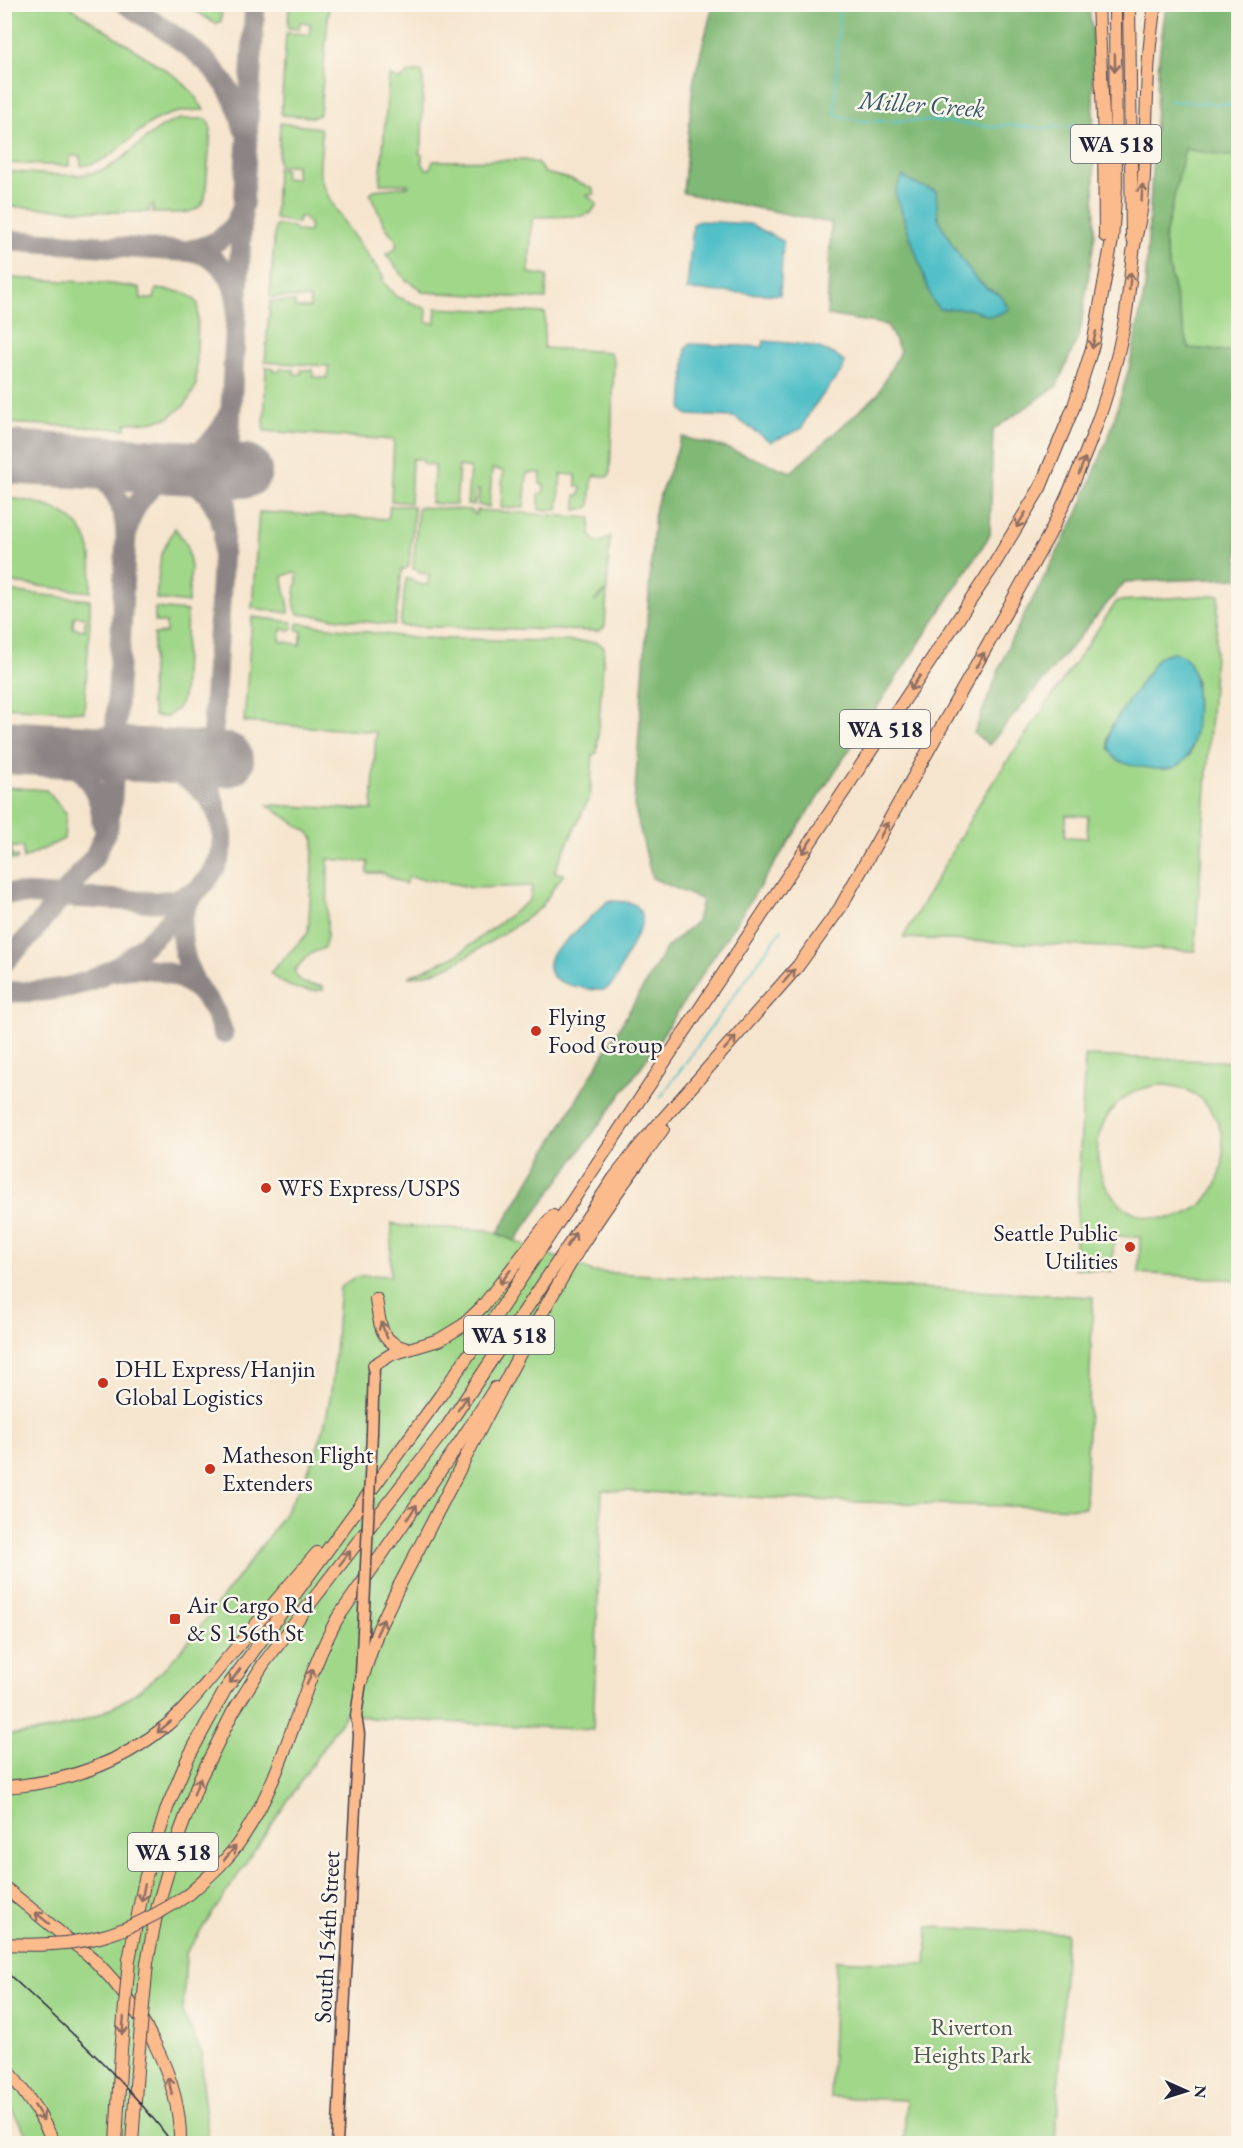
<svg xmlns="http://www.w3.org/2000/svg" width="1243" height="2148" viewBox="0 0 1243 2148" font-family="'EB Garamond',serif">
	<rect width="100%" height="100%" fill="#fbf7ec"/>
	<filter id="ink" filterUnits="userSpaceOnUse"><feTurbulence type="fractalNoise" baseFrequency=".0167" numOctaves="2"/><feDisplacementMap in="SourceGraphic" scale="12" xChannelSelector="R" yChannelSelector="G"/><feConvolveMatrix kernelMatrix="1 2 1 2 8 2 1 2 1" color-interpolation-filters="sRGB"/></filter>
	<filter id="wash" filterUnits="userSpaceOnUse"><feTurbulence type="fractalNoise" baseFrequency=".008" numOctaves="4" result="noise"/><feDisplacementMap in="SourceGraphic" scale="24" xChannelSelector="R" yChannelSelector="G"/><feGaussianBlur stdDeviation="1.35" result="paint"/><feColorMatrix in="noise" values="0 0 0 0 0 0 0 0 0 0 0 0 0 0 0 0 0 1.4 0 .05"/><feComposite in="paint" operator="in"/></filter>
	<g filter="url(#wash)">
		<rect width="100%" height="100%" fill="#f6e5ce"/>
		<g fill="#a0d789" stroke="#617c62" stroke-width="1.5" fill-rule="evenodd">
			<path d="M4,5h63l111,73 14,14 12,18c-18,0 -34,2 -50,11 -25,14 -42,43 -73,45l-1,-10h-10l-1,10 -64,-3z"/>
			<polygon points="186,5 222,5 221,21 216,24"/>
			<polygon points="289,5 329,5 320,114 314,117 281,115 286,33 310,34 310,23 300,22 299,29 288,28"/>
			<polygon points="421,71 423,77 422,144 419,153 422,155 422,162 426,169 430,169 433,161 524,160 537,163 545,173 570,179 592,188 595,194 587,195 597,204 591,213 581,216 535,217 532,221 529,273 547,276 546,299 422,292 421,289 406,280 386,254 393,251 397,245 395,238 386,228 370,194 374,190 409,186 408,184 380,184 389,75 400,80 409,73"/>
			<path d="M180,119h27l4,10 -6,70c-8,19 -33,13 -52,14v-9l-3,1 -1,7h-39l-105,-6v-35c29,2 80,11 106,-5 25,-15 40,-38 69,-47z"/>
			<path d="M280,123l40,5c5,15 -2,31 0,46 4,26 47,80 64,104l-2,2 13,16 32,13 -1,13 9,1 1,-15 109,5 -1,35 66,4 4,9 -4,114 -3,2 -11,-2 -4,4 -2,28 -14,3v-15h4l1,-8 -5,-1v-11l-15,-1 -3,36h-19v-16l5,-2v-7l-4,-1 1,-11h-14l-3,35h-23l2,-37 -11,-2 -3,38 -11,-2 1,-15h-3l-2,15h-7l3,-37 -11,-2 -3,39 -25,-2 4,-38 -12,-1 -1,-5h-10l-2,44 -19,-2 3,-61 -130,-9 2,-64 7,1v3l6,1 1,-3 14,1v4h7v-4h12v7l14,1 2,-12 -64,-4 5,-61 25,1v6h15v-10l-40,-1 5,-70 2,-2 16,2 3,4 12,1 2,-2 -1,-6 -5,-7h-5l-1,6 -23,-4 2,-50h8l-1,9 12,1v-14l-18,1z"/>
			<polygon points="1167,147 1238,151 1238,361 1154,356"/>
			<path d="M11,278l92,5 37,5 1,11h13l2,-10c15,2 33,1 42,15l-2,82 -10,18 -18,14 -19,4 -23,1v6l-121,-6 -1,-130h6z"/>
			<path d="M4,498c34,2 78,13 86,52 3,14 1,28 1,42l-86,-10z"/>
			<path d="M390,506h23l1,3 -5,57 -2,2 -5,1 -7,56 -97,-11c-8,-13 0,-26 -1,-40l-3,-2 -11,4c-1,12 7,24 6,37l-37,-5 7,-96 129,7z"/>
			<polygon points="418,507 470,510 476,515 477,510 591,518 590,535 596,542 602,542 610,536 607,589 594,602 607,591 605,626 600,631 400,626 406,579 415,581 416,584 428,585 429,574 419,573 419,570 413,569"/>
			<polygon points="175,528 187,545 191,567 188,603 156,599 161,554"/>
			<polygon points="4,591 90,600 90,617 74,616 73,628 85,630 85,620 90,620 84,712 5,707"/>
			<path d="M1219,595l-24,356 -292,-13 80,-141 134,-196zM1157,659l32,3 7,19 -4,68 -3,7 -80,-7 -1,-11 3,-11zM1066,815l22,1 -1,22 -22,-1z"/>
			<polygon points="155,608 187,611 183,697 178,708 167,717 154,716 152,705 150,704 154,634 166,633 166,623 155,622"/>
			<path d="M252,617l40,5v8l-11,-1 -1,12 20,4 2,-14 -5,-1 1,-7 116,15 183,4 7,5 -7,106 -4,1 -3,42 -36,76 10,2c-8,10 -15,20 -21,31 -6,8 -82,56 -94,61 -13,6 -27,10 -41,11l49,-22 73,-55 2,-14 -60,2 -16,-4 -47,-7 -4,7 -23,-11h-15l1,-11 -40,-3 -1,78 -3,11 -16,7 -14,16c7,15 14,14 29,15v4c-20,3 -39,-3 -53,-17l38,-40 6,-94 -6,-7 -41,-27 105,5 4,-78 -132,-10z"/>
			<polygon points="5,787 46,790 66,813 64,839 23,859 23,847 11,847 11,856 17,857 17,860 5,859"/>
			<path d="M1085,1056l153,6v218l-99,-7 1,-36 -26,-1 -2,35 -38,-3zM1158,1085c85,-2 85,126 11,133 -86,7 -100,-120 -11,-133z"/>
			<path d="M392,1223l10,3 85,4 106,42 500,25 -8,211 -227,-6 -256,-12 -9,240 -222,-12 -24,-6 -161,241 -3,61 19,40 1,38 6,51h-177l-27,-44v-364c42,-1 84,-12 120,-35 43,-27 72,-69 102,-109 37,-48 76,-95 94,-154 15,-48 14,-99 19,-149 16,-16 28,-13 50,-12z"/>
			<polygon points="928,1927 1066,1933 1056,2143 904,2143 906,2100 830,2097 836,1960 926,1964"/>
		</g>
		<g fill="#80b875" stroke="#516d58" stroke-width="1.5">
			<polygon points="713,5 1088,5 1092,28 1095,234 1080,332 1057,386 993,430 990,535 648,1057 515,1241 498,1233 667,947 697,921 702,900 652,878 634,805 655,508 682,437 726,448 791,472 878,394 900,351 887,325 827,315 831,223 683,193 693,83"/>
			<polygon points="1166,5 1238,5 1238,155 1227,156 1185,149 1164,241 1176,299 1189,348 1238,352 1238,578 1125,582 989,745 974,733 1010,642 1079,511 1111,430 1130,365 1145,288 1159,58"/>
		</g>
		<g fill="#52c0c7" stroke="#3a7181" stroke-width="1.5">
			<path d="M903,176c10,9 20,10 33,15l2,27 15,28 21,31 14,12 12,6 9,14c-26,14 -20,3 -41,0 -9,-1 -20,0 -29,0l-7,-9 -37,-108z"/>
			<polygon points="699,221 750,224 783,241 780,295 687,290 693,224"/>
			<path d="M764,341c26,2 60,2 80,21l-1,7 -32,41 -10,19 -30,13 -37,-25 -46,-2 -6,-5 4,-61 4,-5 73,3z"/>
			<path d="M1173,652c6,2 12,4 16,9 11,19 11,86 -6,101 -9,9 -23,8 -34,6 -28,-3 -47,-8 -38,-41l46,-68 8,-5z"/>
			<path d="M608,901c18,0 36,0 34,22l-28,59c-3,3 -6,7 -11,8 -6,1 -14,-1 -19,-2 -19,-3 -44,-9 -32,-34z"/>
		</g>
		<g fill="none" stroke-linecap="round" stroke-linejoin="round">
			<g stroke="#52c0c7" stroke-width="2">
				<polyline points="839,4 835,115 862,121 937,121 994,127 1008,125 1042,128 1082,126"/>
				<polyline points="1169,101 1238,105"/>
				<polyline points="660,1098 782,929"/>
			</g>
			<g stroke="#8c8484" stroke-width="21">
				<path d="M126,4c49,33 104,60 117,123"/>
				<path d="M4,240l192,12c24,6 37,25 41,49l-27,480c0,24 16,42 12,67 -4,24 -22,39 -37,56 -40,43 -73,79 -135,86 -15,2 -30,2 -46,2"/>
				<path d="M190,250c28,-4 45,-18 53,-45l12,-201"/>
				<polyline points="238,294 242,214"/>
				<path d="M4,457c58,5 119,2 122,79l-14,262 -4,29 -13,29 -68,83 -23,23"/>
				<path d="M86,462c53,4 120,-3 136,63"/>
				<path d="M127,533c9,-62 80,-64 101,-118"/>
				<path d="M4,748c16,2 33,1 48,6 30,9 50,38 50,69"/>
				<path d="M41,751c53,4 141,2 172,54"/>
				<polyline points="4,893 155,902 174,900 194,892"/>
				<path d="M189,899c-15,27 -5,69 12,93"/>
				<path d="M114,971c35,-9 78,3 98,36 5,8 8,17 11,26"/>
			</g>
			<g stroke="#8c8484" stroke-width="54">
				<polyline points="4,457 245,471"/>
				<polyline points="4,747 227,760"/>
			</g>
		</g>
	</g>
	<g filter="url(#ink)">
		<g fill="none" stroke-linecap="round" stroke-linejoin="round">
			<g stroke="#423f51" stroke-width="13">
				<g id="primary">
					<polyline points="372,1433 374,1365"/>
					<polyline points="361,1674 363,1632"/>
					<polyline points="337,2144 359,1734 356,1716 361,1682"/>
				</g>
			</g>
			<g stroke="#423f51" stroke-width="14">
				<g id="highway">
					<polyline points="1098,4 1104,138 1105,236"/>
					<polyline points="1129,4 1132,238"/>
					<path d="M376,1299c4,25 3,43 31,50"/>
					<polyline points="374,1365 392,1354 439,1340 462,1326 482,1307 553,1216"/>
					<path d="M361,1682l17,-52 20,-42c60,-113 115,-229 181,-339 25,-41 55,-80 84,-120"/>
					<path d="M4,1787c62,-4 116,-23 163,-62 24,-20 44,-48 64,-71 29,-34 57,-68 86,-101"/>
					<path d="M4,1887c21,17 41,33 61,50 11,8 23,16 32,26 44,44 85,117 83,181"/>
					<path d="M189,1894c19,-17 39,-34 53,-56 45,-67 57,-149 95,-219l121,-174 37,-57"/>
					<polyline points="129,1960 145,1879 167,1808 188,1758 225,1690 440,1396 502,1307 992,568 1040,488 1074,406 1093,345 1112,240 1116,187 1115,4"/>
					<path d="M147,1963l11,-58 19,-65 23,-62 33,-66 31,-49 182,-235 168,-250 27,-34 157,-178 42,-58 209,-373c32,-66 60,-133 74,-205 5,-25 7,-51 10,-77 2,-16 7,-32 9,-49 6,-66 2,-133 13,-200"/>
					<polyline points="4,2064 38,2112 55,2144"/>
					<polyline points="116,2144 121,2051"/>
					<polyline points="132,2144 137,2070"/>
				</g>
			</g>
			<use href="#primary" stroke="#fbbb8c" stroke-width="10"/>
			<use href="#highway" stroke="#fbbb8c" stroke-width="12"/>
			<path stroke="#22223b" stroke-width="1.5" d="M4,1970c59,55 121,108 169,174"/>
			<g stroke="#423f51" stroke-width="13" stroke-linecap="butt">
				<polyline id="primary-bridge" points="363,1632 372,1433"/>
			</g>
			<g stroke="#423f51" stroke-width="14" stroke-linecap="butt">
				<g id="highway-bridge">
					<path d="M4,1944c77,4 120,-7 185,-50"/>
					<polyline points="121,2051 129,1960"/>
					<polyline points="137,2070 147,1963"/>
				</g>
			</g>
			<use href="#primary-bridge" stroke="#fbbb8c" stroke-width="10"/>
			<use href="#highway-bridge" stroke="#fbbb8c" stroke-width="12"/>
		</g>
		<defs><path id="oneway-shaft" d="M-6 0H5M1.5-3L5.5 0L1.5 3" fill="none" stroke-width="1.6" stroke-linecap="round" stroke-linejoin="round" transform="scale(1.5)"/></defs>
		<g stroke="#8e6e64">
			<use href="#oneway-shaft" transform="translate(1115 63) rotate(89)"/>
			<use href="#oneway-shaft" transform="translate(1142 193) rotate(-87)"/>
			<use href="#oneway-shaft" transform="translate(1130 281) rotate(-85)"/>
			<use href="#oneway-shaft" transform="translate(1094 340) rotate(103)"/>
			<use href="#oneway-shaft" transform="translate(1082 466) rotate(-69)"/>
			<use href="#oneway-shaft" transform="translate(1021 520) rotate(121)"/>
			<use href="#oneway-shaft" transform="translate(980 660) rotate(-61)"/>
			<use href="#oneway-shaft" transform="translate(915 683) rotate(124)"/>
			<use href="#oneway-shaft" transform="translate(884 830) rotate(-61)"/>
			<use href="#oneway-shaft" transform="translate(807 846) rotate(124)"/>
			<use href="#oneway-shaft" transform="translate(789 976) rotate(-49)"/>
			<use href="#oneway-shaft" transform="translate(730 1043) rotate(-49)"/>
			<use href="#oneway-shaft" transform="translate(571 1240) rotate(-57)"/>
			<use href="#oneway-shaft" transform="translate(505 1277) rotate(128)"/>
			<use href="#oneway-shaft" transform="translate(384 1330) rotate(-112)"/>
			<use href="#oneway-shaft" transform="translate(463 1403) rotate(-55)"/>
			<use href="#oneway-shaft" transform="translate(412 1512) rotate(-56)"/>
			<use href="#oneway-shaft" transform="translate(345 1558) rotate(-52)"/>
			<use href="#oneway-shaft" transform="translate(380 1627) rotate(-66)"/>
			<use href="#oneway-shaft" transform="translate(235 1676) rotate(126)"/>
			<use href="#oneway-shaft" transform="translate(310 1677) rotate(-68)"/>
			<use href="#oneway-shaft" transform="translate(164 1727) rotate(140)"/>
			<use href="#oneway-shaft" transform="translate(197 1786) rotate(-69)"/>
			<use href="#oneway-shaft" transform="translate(230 1853) rotate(-50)"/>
			<use href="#oneway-shaft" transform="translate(143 1893) rotate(101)"/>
			<use href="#oneway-shaft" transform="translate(42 1918) rotate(-141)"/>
			<use href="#oneway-shaft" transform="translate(123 2026) rotate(95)"/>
			<use href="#oneway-shaft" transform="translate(170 2086) rotate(-104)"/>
			<use href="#oneway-shaft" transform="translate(39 2113) rotate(59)"/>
		</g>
	</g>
	<g fill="#c8321e" stroke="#fbf7ec" stroke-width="2">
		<circle cx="536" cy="1031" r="6"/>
		<circle cx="266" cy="1188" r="6"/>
		<circle cx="1130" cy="1247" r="6"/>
		<circle cx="103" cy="1383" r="6"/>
		<circle cx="210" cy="1469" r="6"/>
		<rect x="169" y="1613" width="12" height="12" rx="3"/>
	</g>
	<g text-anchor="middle" stroke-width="5" stroke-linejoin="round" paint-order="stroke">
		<g fill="#fbf7ec" stroke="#636270" stroke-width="1.5">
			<rect x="1071" y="125" width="90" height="38" rx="4.5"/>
			<rect x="840" y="710" width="90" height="38" rx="4.5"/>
			<rect x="464" y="1316" width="90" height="38" rx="4.5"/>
			<rect x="128" y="1833" width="90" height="38" rx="4.5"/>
		</g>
		<g font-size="22" font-weight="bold" fill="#22223b">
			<text x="1116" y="152">WA 518</text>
			<text x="885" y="737">WA 518</text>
			<text x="509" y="1343">WA 518</text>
			<text x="173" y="1860">WA 518</text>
		</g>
		<g font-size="24" fill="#22223b" stroke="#fbf7ec" text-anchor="start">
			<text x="548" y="1025">Flying<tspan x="548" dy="28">Food Group</tspan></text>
			<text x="278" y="1196">WFS Express/USPS</text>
			<text x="1118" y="1241" text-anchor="end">Seattle Public<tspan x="1118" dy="28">Utilities</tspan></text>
			<text x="115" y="1377">DHL Express/Hanjin<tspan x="115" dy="28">Global Logistics</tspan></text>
			<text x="222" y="1463">Matheson Flight<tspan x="222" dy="28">Extenders</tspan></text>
			<text x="187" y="1613">Air Cargo Rd<tspan x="187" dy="28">&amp; S 156th St</tspan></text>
		</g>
		<g font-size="24" fill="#22223b" stroke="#fbf7ec">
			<text transform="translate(327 1937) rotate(-87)" y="8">South 154th Street</text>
		</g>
		<g font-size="24" fill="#485852" stroke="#fbf7ec">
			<text x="972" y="2035">Riverton<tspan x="972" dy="28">Heights Park</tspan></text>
		</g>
		<g font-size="26" font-style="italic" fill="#33596c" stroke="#fbf7ec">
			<text transform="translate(922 104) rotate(4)" y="9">Miller Creek</text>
		</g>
	</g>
	<rect width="1243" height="2148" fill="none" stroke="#fbf7ec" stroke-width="24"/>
	<g transform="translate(1186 2091) rotate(93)" stroke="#fbf7ec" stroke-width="4.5" paint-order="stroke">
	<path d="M0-4.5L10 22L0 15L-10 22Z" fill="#22223b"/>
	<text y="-9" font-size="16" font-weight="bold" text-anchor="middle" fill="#22223b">N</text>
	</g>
</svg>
